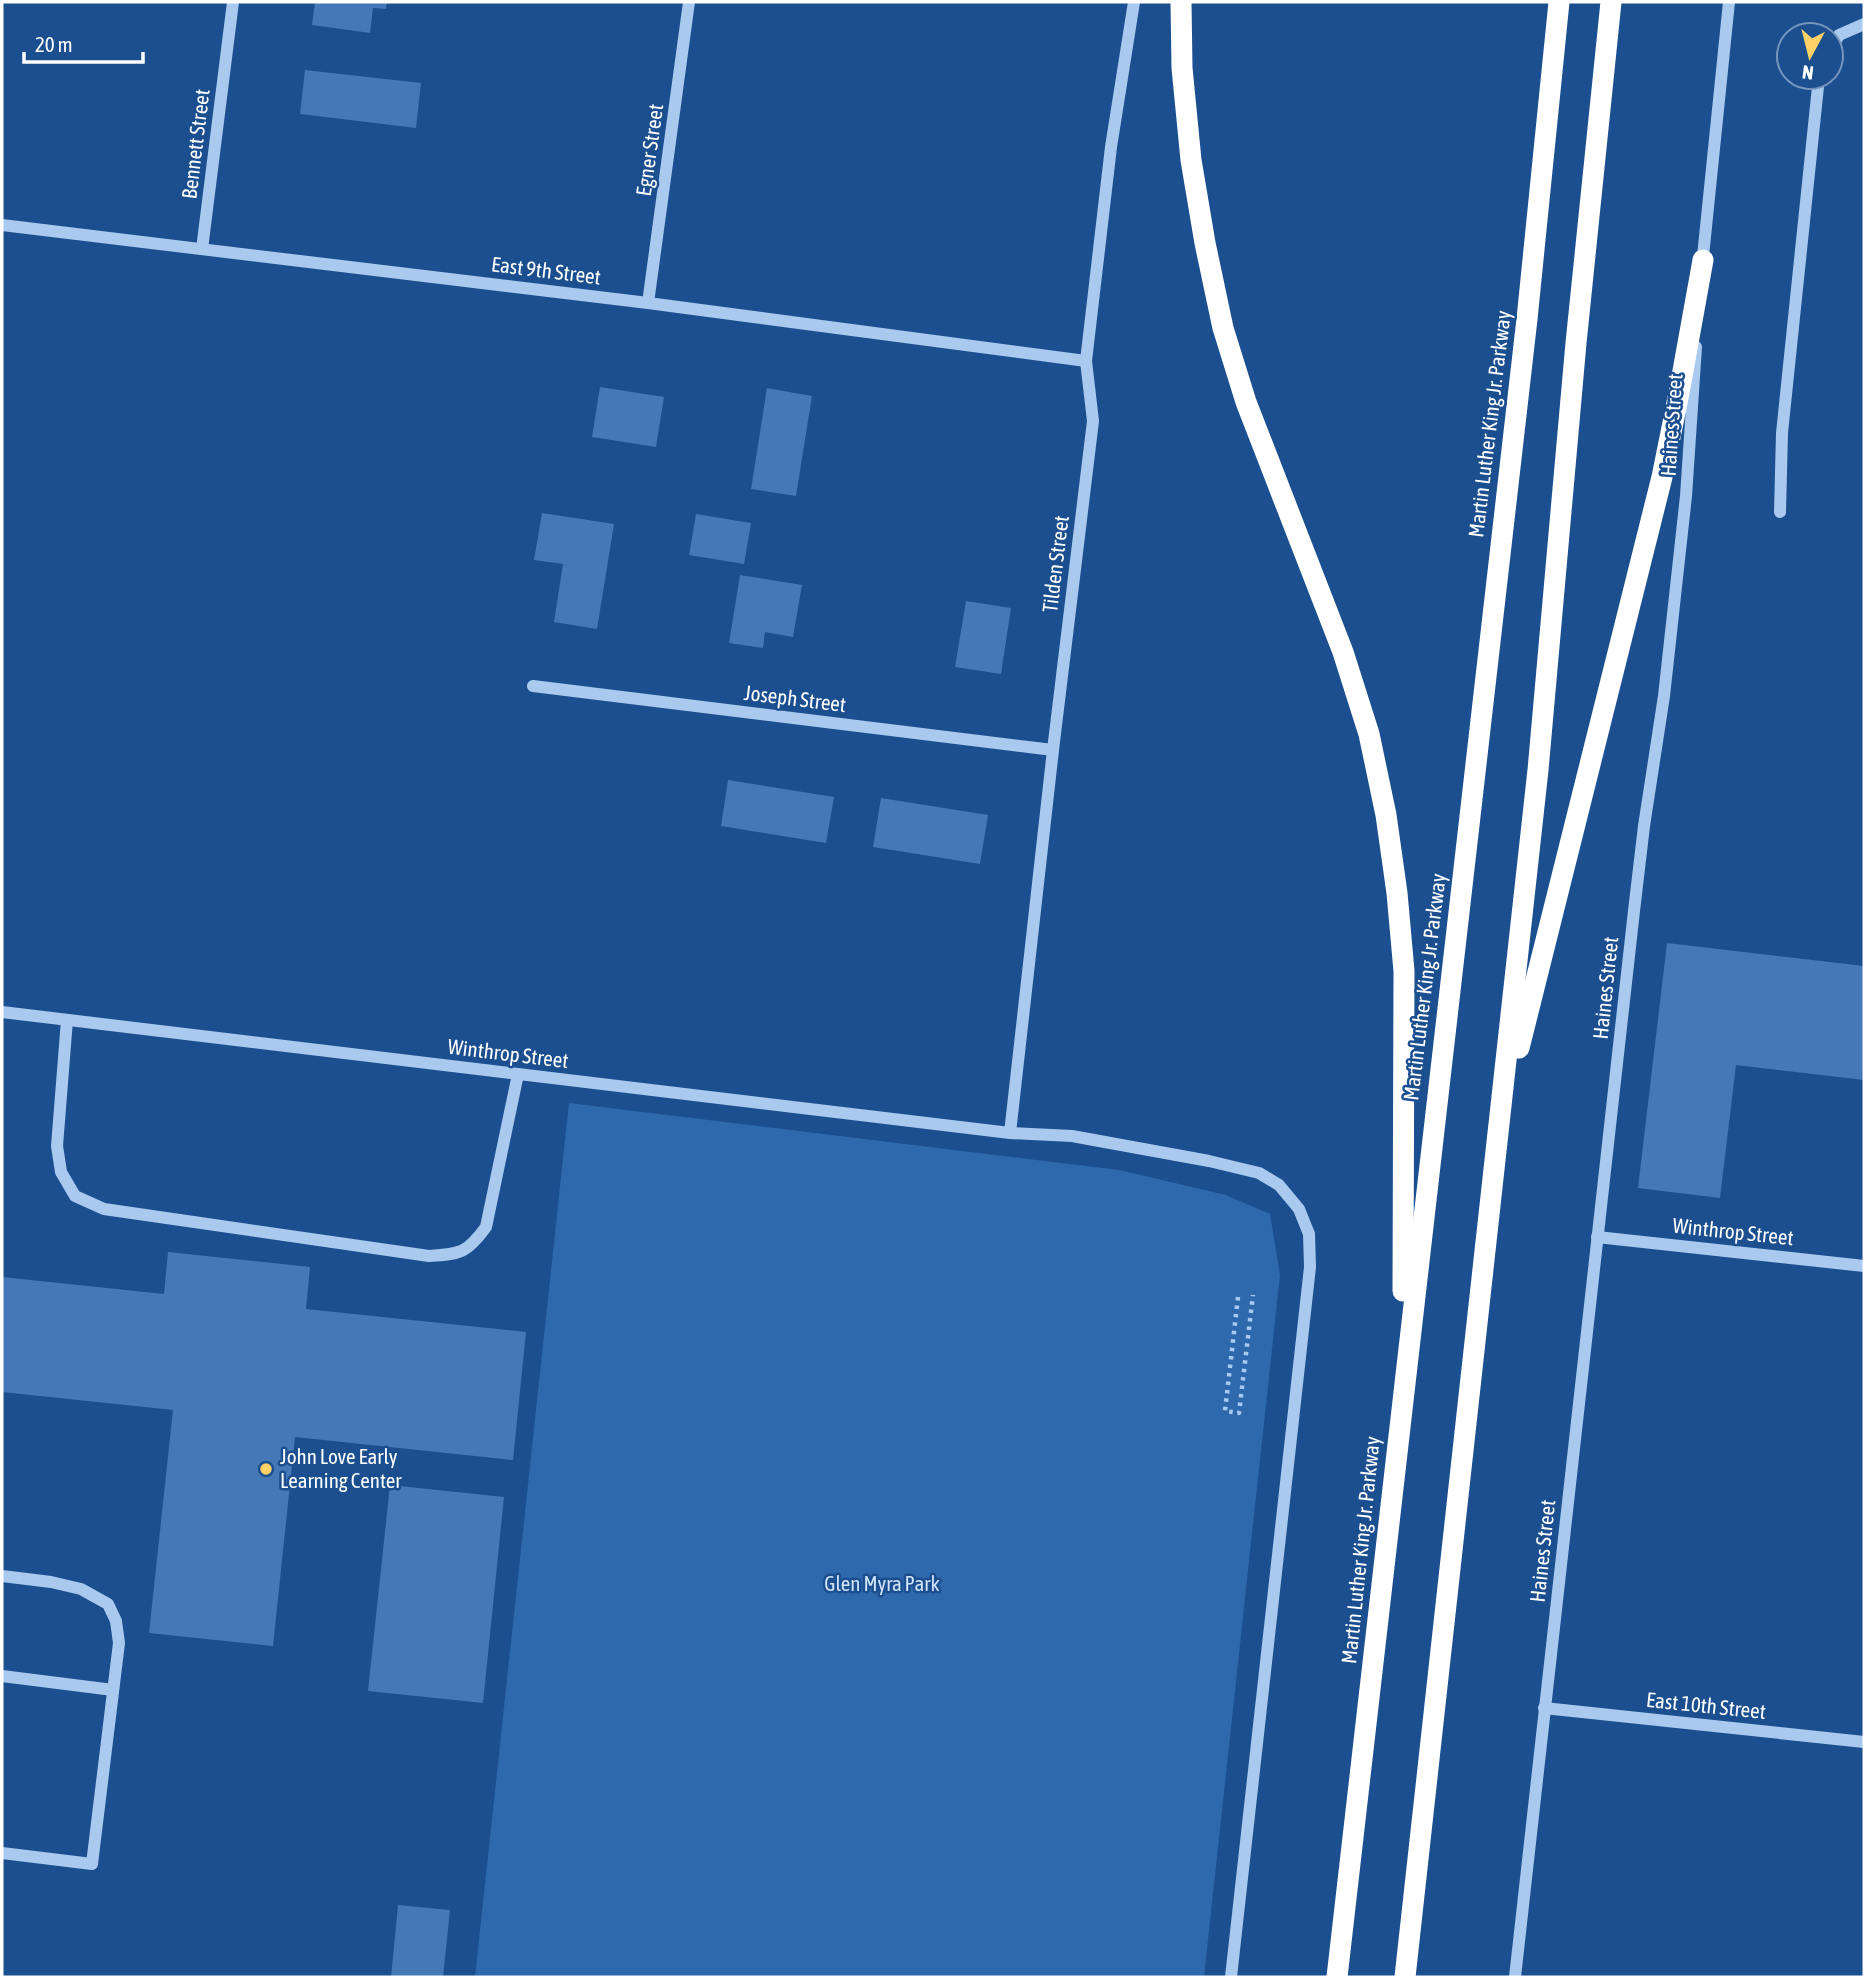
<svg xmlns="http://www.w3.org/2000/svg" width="1866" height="1979" viewBox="0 0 1866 1979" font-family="'Asap Condensed',sans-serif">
	<rect width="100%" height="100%" fill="#1b4f8f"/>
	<polygon fill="#2e69ad" points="569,1103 1119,1170 1226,1195 1270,1214 1280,1275 1204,1977 475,1977"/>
	<g fill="#4478b7">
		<polygon points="315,2 387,2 386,9 373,8 370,33 312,25"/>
		<polygon points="305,70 421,83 416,128 300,114"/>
		<polygon points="600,387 664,397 656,447 592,437"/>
		<polygon points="767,388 812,396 796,496 751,489"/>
		<polygon points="542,513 614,524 597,629 554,622 563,564 534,560"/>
		<polygon points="696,514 751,523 744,564 689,555"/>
		<polygon points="740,575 802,585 793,637 765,632 763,648 729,643"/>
		<polygon points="966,601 1011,608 1001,674 955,667"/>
		<polygon points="728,780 834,797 826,843 721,826"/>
		<polygon points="881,798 988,815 980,864 873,847"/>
		<polygon points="1667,943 1864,966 1864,1080 1736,1065 1720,1198 1638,1188"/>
		<polygon points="168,1252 310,1267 306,1309 526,1332 513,1460 295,1437 273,1646 149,1633 173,1410 2,1392 2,1277 164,1294"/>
		<polygon points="390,1485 504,1497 483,1703 368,1691"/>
		<polygon points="398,1905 450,1910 443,1977 391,1977"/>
	</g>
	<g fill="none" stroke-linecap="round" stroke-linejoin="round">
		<polyline stroke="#a9c9ee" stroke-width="4.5" stroke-dasharray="3.5 5" stroke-linecap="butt" points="1238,1297 1225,1411 1239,1413 1253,1295"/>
		<g stroke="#a9c9ee" stroke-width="12">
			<polyline points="1831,49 1839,35 1864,24"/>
			<polyline points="2,225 648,303 1086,361"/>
			<polyline points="202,249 233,2"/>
			<polyline points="1702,266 1729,2"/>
			<polyline points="648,303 689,2"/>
			<polyline points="1780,512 1782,433 1819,77"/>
			<polyline points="533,686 1053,750"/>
			<polyline points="2,1012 1010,1133 1072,1136 1209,1161 1259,1173 1279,1185 1299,1209 1309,1234 1310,1267 1231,1977"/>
			<path d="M67,1020l-10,126 4,26 14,24 29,13 325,47c32,-2 38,-3 57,-29l32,-153"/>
			<polyline points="1010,1133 1053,750 1093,421 1086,361 1111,147 1134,2"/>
			<polyline points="1597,1237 1864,1266"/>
			<polyline points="2,1576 51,1582 81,1589 108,1604 116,1621 119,1643 92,1864 2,1853"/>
			<polyline points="2,1676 113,1690"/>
			<polyline points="1544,1708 1864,1742"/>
			<polyline points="1515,1977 1634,911 1644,826 1664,696 1686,496 1696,347"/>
		</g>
		<g stroke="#fff" stroke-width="21">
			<polyline points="1181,2 1182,68 1191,160 1205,243 1223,328 1246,402 1343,652 1369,734 1386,815 1397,893 1404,971 1403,1291"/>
			<polyline points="1519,1048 1662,477 1679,393 1703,260"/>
			<polyline points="1337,1977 1527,319 1559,2"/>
			<polyline points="1405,1977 1538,770 1576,343 1611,2"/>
		</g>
	</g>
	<circle fill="#ffd166" stroke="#1b4f8f" stroke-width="2.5" cx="266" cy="1469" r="7"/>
	<g text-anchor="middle" stroke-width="5" stroke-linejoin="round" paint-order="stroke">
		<g font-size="21" fill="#fff" stroke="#1b4f8f">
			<text transform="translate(196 144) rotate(-83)" y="7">Bennett Street</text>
			<text transform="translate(650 150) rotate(-82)" y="7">Egner Street</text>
			<text transform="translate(546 271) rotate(7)" y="7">East 9th Street</text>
			<text transform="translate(1490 424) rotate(-83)" y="7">Martin Luther King Jr. Parkway</text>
			<text transform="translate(1672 425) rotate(-86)" y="7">Haines Street</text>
			<text transform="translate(1056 564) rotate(-83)" y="7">Tilden Street</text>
			<text transform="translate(795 699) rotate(7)" y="7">Joseph Street</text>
			<text transform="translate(1425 987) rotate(-83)" y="7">Martin Luther King Jr. Parkway</text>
			<text transform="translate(1606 988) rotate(-84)" y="7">Haines Street</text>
			<text transform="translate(508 1054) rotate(7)" y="7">Winthrop Street</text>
			<text transform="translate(1733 1232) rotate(6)" y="7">Winthrop Street</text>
			<text transform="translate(1361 1550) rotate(-84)" y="7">Martin Luther King Jr. Parkway</text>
			<text transform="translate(1543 1551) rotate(-84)" y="7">Haines Street</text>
			<text transform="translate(1706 1706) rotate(6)" y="7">East 10th Street</text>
		</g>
		<g font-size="21" fill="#fff" stroke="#1b4f8f" text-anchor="start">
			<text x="280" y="1464">John Love Early<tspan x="280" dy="24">Learning Center</tspan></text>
		</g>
		<g font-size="21" fill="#cfe3fa" stroke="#1b4f8f">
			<text x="882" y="1591">Glen Myra Park</text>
		</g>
	</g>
	<rect width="1866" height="1979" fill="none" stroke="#ffffff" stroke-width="7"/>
	<g transform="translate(1810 56) rotate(187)"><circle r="33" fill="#1b4f8f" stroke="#7695bc" stroke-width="2"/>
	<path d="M0-5L12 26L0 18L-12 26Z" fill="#ffd166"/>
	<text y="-10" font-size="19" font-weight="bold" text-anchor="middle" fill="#ffffff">N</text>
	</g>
	<path d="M24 52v10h119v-10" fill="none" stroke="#ffffff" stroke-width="3.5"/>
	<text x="35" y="52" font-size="21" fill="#ffffff" stroke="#1b4f8f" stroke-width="5" paint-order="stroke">20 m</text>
</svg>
